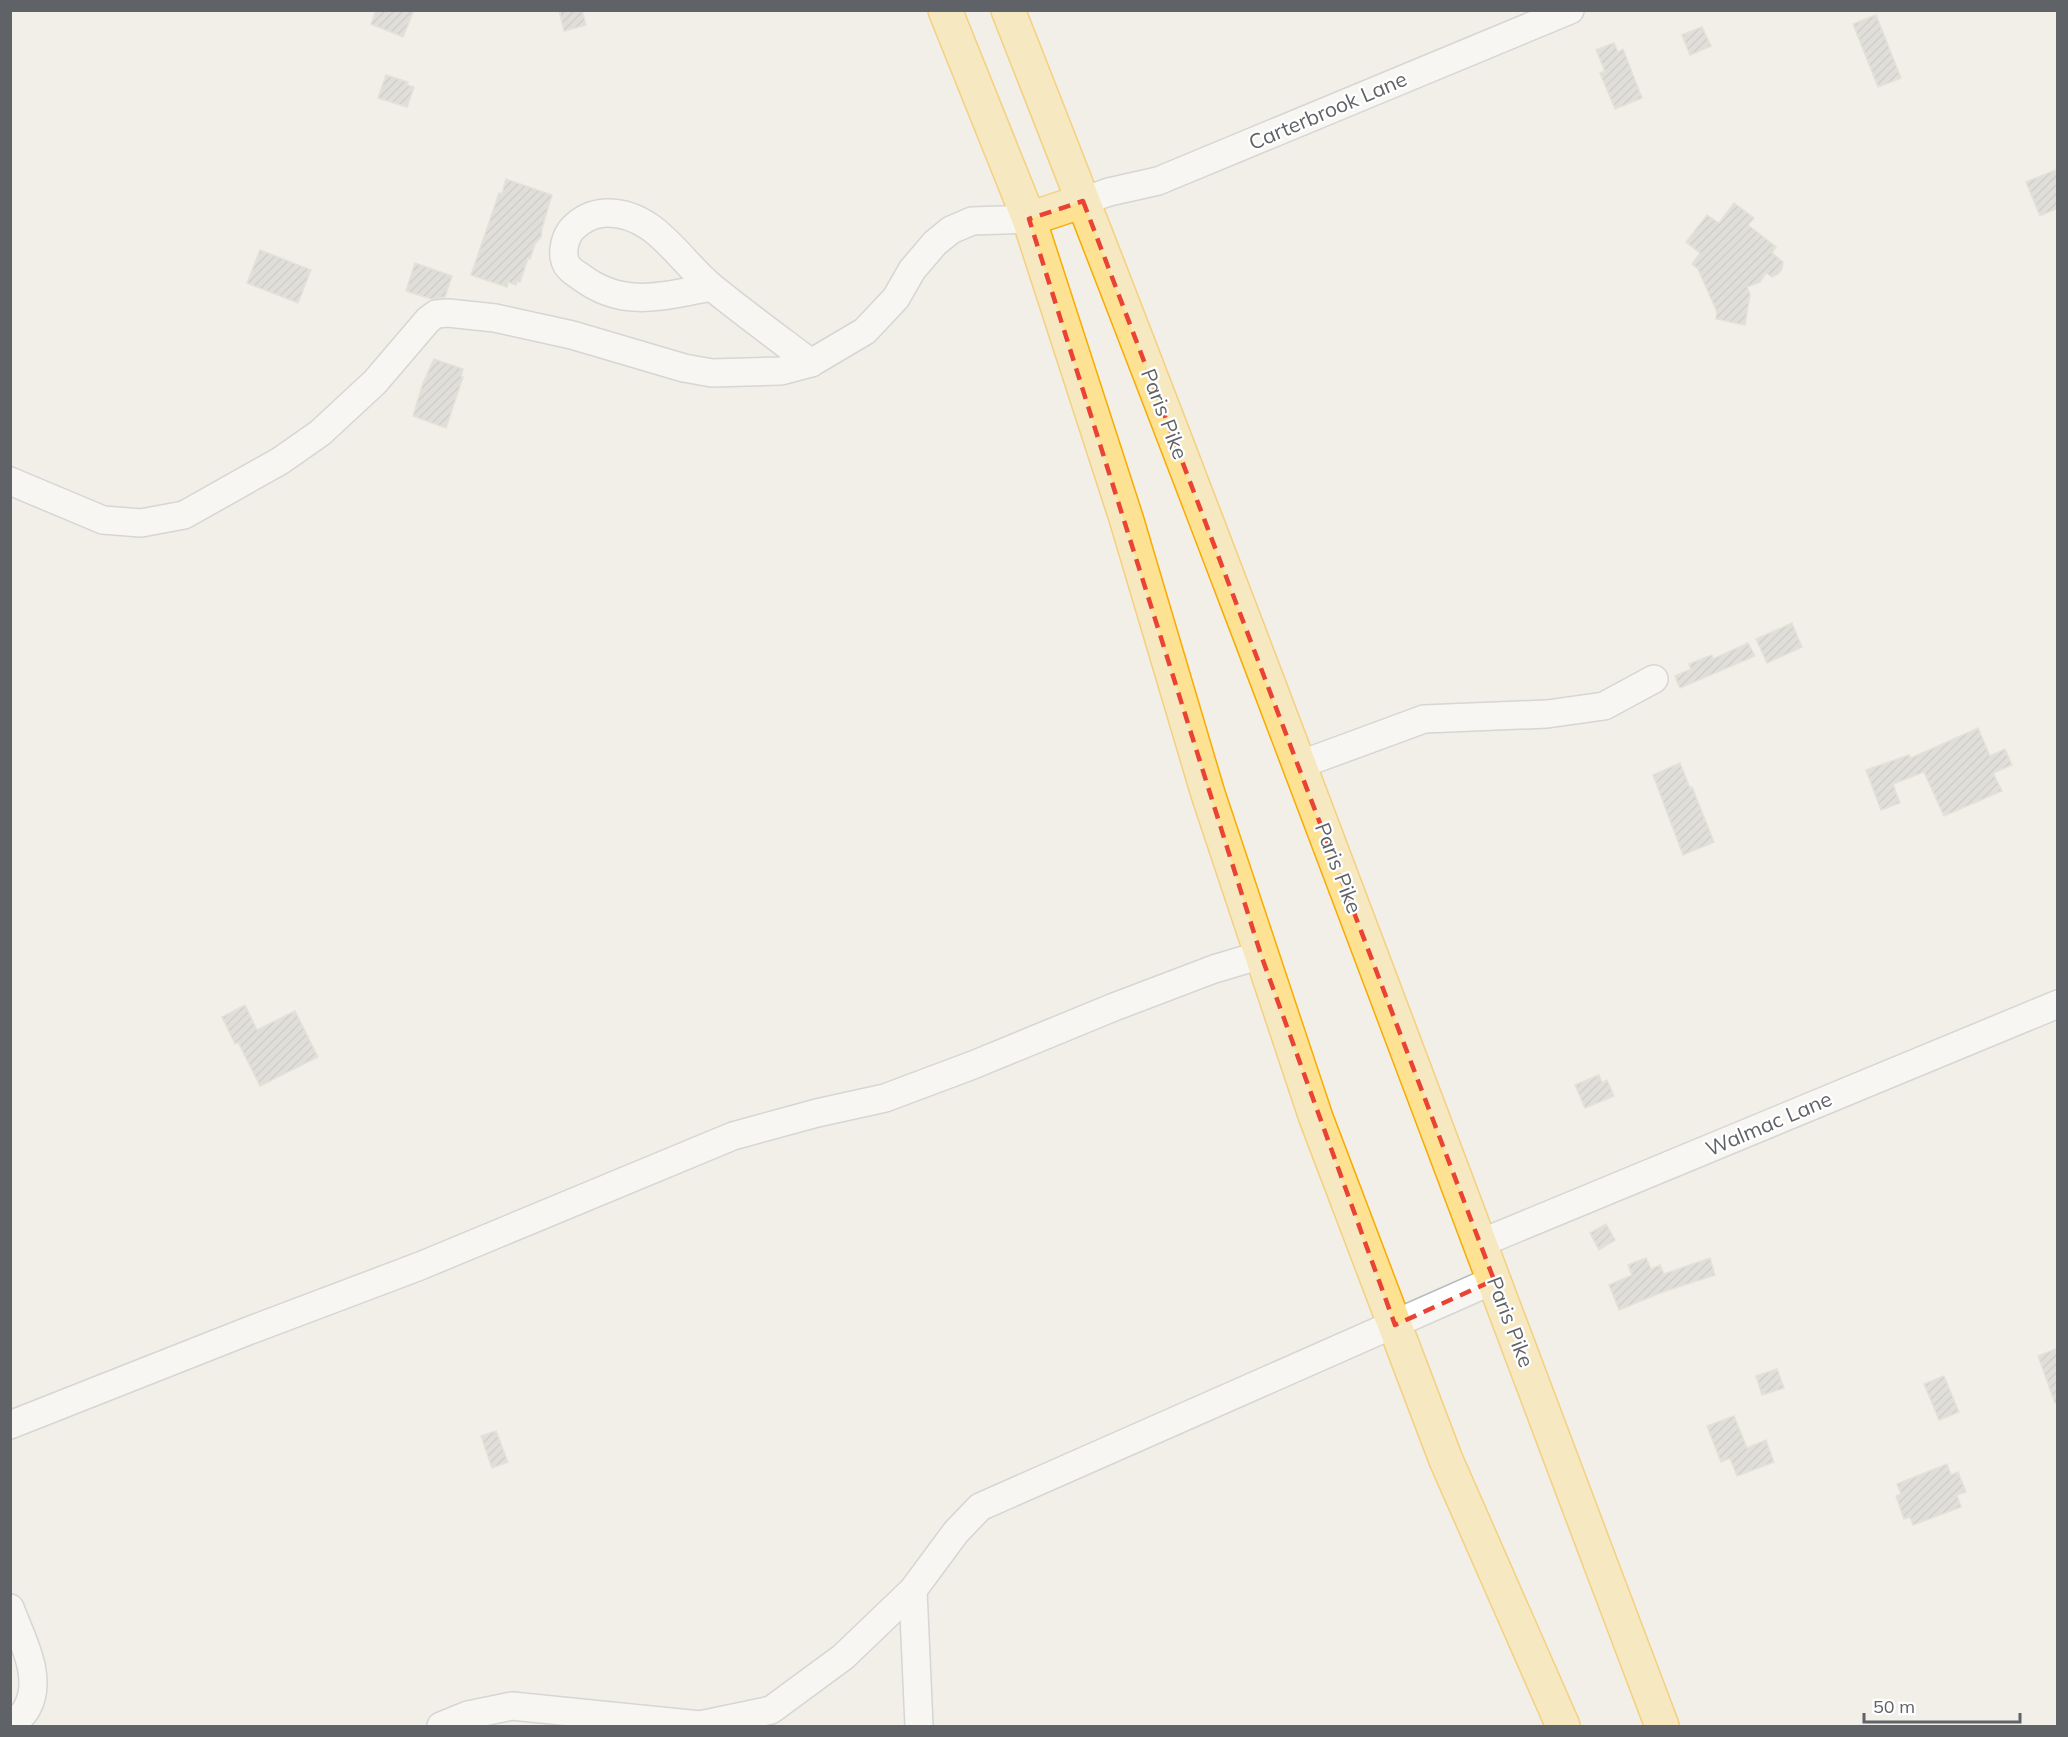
<svg xmlns="http://www.w3.org/2000/svg" width="2068" height="1737" viewBox="0 0 2068 1737" font-family="Mulish,sans-serif">
	<defs>
		<pattern id="building-hatch" width="6" height="6" patternUnits="userSpaceOnUse" patternTransform="scale(1.5)"><rect width="6" height="6" fill="#cccac5"/><path d="M-1 1l2-2M0 6l6-6M5 7l2-2" fill="none" stroke="#a9a8a4"/></pattern>
	</defs>
	<rect width="100%" height="100%" fill="#f1efe8"/>
	<g fill="url(#building-hatch)" stroke="#d6d1c6" stroke-width="1.5">
		<polygon points="376,10 414,10 403,37 371,24"/>
		<polygon points="559,10 582,10 586,25 564,31"/>
		<polygon points="1876,15 1901,78 1878,87 1853,24"/>
		<polygon points="1702,27 1711,46 1690,55 1682,35"/>
		<polygon points="1614,43 1618,52 1623,49 1642,98 1615,109 1600,73 1605,71 1596,50"/>
		<polygon points="386,75 408,82 407,85 414,87 407,107 378,98"/>
		<polygon points="2058,169 2058,208 2040,216 2026,182"/>
		<polygon points="506,179 552,195 542,228 541,237 535,244 530,259 528,258 520,282 517,281 516,285 508,282 507,287 471,275 499,193 502,194"/>
		<polygon points="1734,203 1754,218 1748,225 1776,247 1772,253 1783,262 1782,269 1778,274 1772,277 1766,273 1760,282 1747,287 1750,294 1745,325 1716,319 1717,312 1698,269 1692,264 1700,253 1686,242 1707,215 1719,223"/>
		<polygon points="260,250 311,270 298,303 247,283"/>
		<polygon points="415,263 452,276 445,297 431,299 406,291"/>
		<polygon points="434,359 463,369 461,376 463,377 446,428 413,416 423,383"/>
		<polygon points="1792,623 1802,647 1767,663 1756,639"/>
		<polygon points="1748,643 1755,656 1680,688 1675,676 1691,669 1689,664 1712,655 1713,659"/>
		<polygon points="1978,728 1990,756 2005,749 2012,765 1993,773 2002,791 1944,816 1924,772 1893,784 1900,803 1881,810 1866,770 1909,755 1911,758"/>
		<polygon points="1680,763 1690,788 1692,787 1714,842 1683,855 1653,775"/>
		<polygon points="245,1005 257,1030 295,1011 318,1057 260,1086 238,1042 235,1044 222,1017"/>
		<polygon points="1599,1075 1602,1083 1607,1080 1614,1096 1585,1108 1575,1085"/>
		<polygon points="1606,1224 1615,1240 1599,1250 1590,1233"/>
		<polygon points="1646,1258 1651,1269 1660,1265 1664,1274 1710,1258 1715,1275 1660,1293 1619,1310 1609,1285 1632,1275 1628,1265"/>
		<polygon points="2058,1348 2058,1402 2055,1403 2038,1356"/>
		<polygon points="1777,1369 1784,1388 1762,1395 1756,1376"/>
		<polygon points="1944,1376 1959,1412 1939,1420 1924,1384"/>
		<polygon points="1734,1416 1747,1448 1766,1440 1774,1462 1737,1476 1730,1458 1721,1462 1707,1426"/>
		<polygon points="496,1431 508,1462 492,1468 481,1436"/>
		<polygon points="1947,1464 1951,1475 1958,1472 1966,1492 1957,1495 1961,1507 1913,1525 1910,1517 1904,1519 1896,1496 1901,1494 1897,1484"/>
	</g>
	<g fill="none" stroke-linecap="round" stroke-linejoin="round">
		<g stroke="#b5b8bc" stroke-width="30">
			<g id="minor">
				<polyline points="1083,201 1109,192 1158,181 1570,10"/>
				<path d="M711,287c-47,9 -88,22 -130,-10 -6,-4 -14,-9 -16,-16 -3,-10 0,-25 8,-33 9,-9 19,-14 32,-15 50,-2 74,48 108,75 32,26 65,50 98,75"/>
				<polyline points="10,481 103,520 141,523 184,515 280,461 320,433 375,382 428,320 436,314 448,313 495,318 572,335 684,368 712,373 781,371 811,363 865,331 896,298 912,270 935,243 951,230 972,221 1029,219"/>
				<polyline points="1299,765 1424,719 1547,714 1604,706 1654,679"/>
				<polyline points="1481,1243 2058,1004"/>
				<polyline points="10,1425 248,1331 420,1266 733,1136 817,1113 885,1098 973,1065 1114,1007 1214,969 1261,955"/>
				<polyline points="913,1590 919,1726"/>
				<path d="M10,1608c11,30 34,69 17,100 -3,7 -11,12 -17,18"/>
				<polyline points="441,1726 468,1715 512,1706 700,1725 771,1710 843,1657 913,1590 956,1532 980,1507 1494,1280"/>
			</g>
		</g>
		<g stroke="#f9ab00" stroke-width="36">
			<g id="highway">
				<polyline points="945,10 1029,219 1126,518 1208,794 1316,1118 1446,1460 1563,1726"/>
				<path d="M1008,10c225,570 437,1144 654,1716"/>
				<polyline points="1029,219 1083,201"/>
			</g>
		</g>
		<use href="#minor" stroke="#fff" stroke-width="27"/>
		<use href="#highway" stroke="#fde293" stroke-width="33"/>
	</g>
	<path d="M0 0H2068V1737H0ZM1083,201l411,1079 -99,45 -134,-370 -232,-736z" fill="#f1efe8" fill-opacity=".55" fill-rule="evenodd"/>
	<path fill="none" stroke="#ea4335" stroke-width="4.5" stroke-dasharray="12 8" stroke-linejoin="round" d="M1083,201l411,1079 -99,45 -134,-370 -232,-736z"/>
	<g text-anchor="middle" stroke-width="4.5" stroke-linejoin="round" paint-order="stroke">
		<g font-size="21" fill="#5f6368" stroke="#fff">
			<text transform="translate(1328 111) rotate(-23)" y="7">Carterbrook Lane</text>
			<text transform="translate(1164 414) rotate(69)" y="7">Paris Pike</text>
			<text transform="translate(1338 868) rotate(69)" y="7">Paris Pike</text>
			<text transform="translate(1769 1124) rotate(-23)" y="7">Walmac Lane</text>
			<text transform="translate(1510 1322) rotate(69)" y="7">Paris Pike</text>
		</g>
	</g>
	<rect width="2068" height="1737" fill="none" stroke="#5f6368" stroke-width="24"/>
	<path d="M1864 1713v9h156v-9" fill="none" stroke="#5f6368" stroke-width="3"/>
	<text x="1873" y="1713" font-size="18" fill="#5f6368" stroke="#ffffff" stroke-width="4.5" paint-order="stroke">50 m</text>
</svg>
